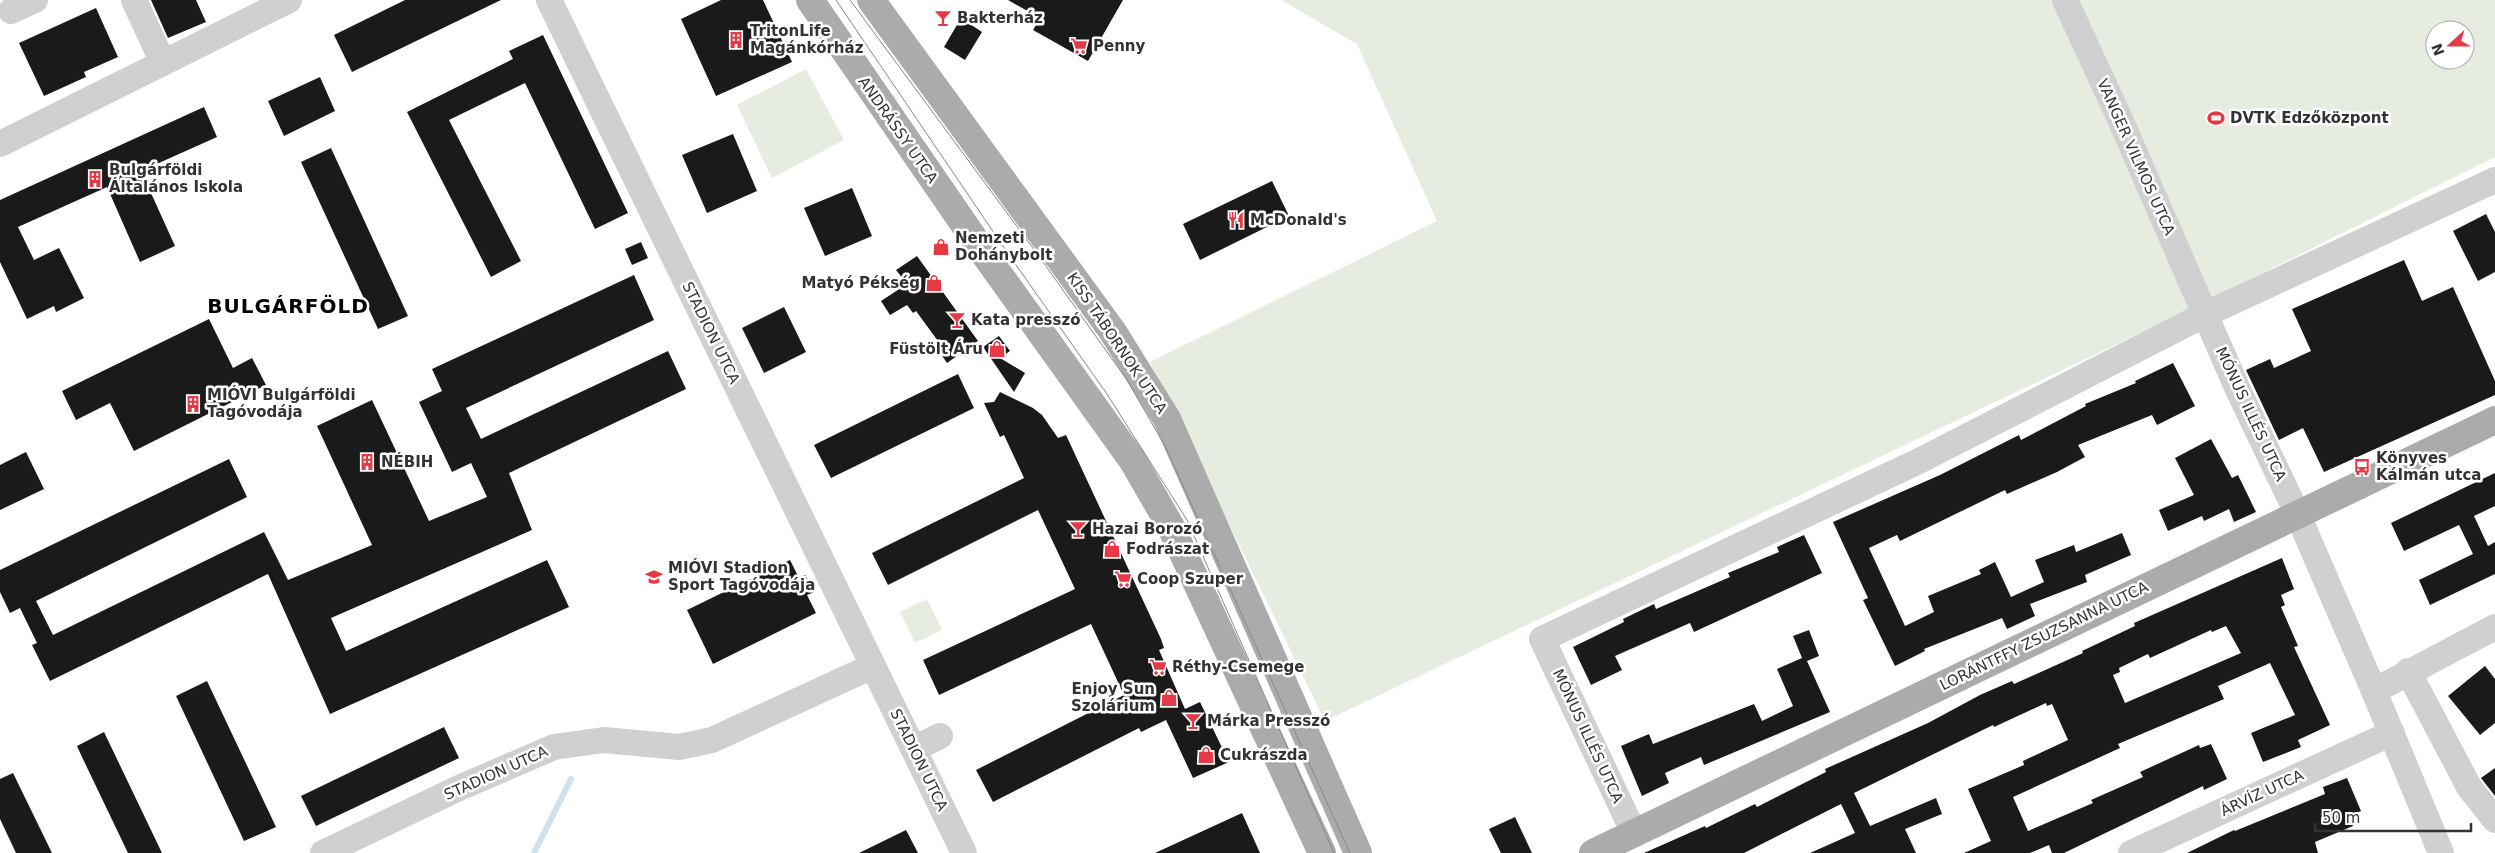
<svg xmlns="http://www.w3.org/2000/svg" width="2495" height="853" viewBox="0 0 2495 853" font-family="'DejaVu Sans',sans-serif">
	<rect width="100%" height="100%" fill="#fff"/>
	<g fill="#e6ecdf" fill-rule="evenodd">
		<path d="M1281,0h1214v157l-317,158 -853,406 -175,-359 287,-141 -80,-177zM2435,30h30v30h-30z"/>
		<polygon points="806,69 844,140 772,178 737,105"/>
		<polygon points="927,599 942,630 915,643 900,612"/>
	</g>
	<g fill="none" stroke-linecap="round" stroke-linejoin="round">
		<polyline stroke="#cfe2ee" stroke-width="6" points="534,853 571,779"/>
	</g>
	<g fill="#1a1a1a" fill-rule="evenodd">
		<polygon points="151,0 196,0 206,22 168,38"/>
		<polygon points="405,0 501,0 352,72 334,35"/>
		<polygon points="721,0 763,0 792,62 716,96 681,19"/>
		<polygon points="1008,0 1123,0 1088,61 1033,30 1040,18"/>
		<polygon points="96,8 118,57 84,72 86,77 44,96 19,43"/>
		<polygon points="961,18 982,32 965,60 944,47"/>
		<polygon points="543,35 628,213 595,229 525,83 449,120 521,261 491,277 407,112 513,59 509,51"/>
		<polygon points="320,77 335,111 284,136 268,101"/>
		<polygon points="204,107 217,137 141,171 175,246 140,262 107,187 18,227 34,260 59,248 84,298 56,312 54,306 27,319 0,262 0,200"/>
		<polygon points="733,134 757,191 707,213 682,155"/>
		<polygon points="331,148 408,316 378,329 301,162"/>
		<polygon points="1272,181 1289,216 1200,260 1183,224"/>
		<polygon points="852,188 872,236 825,256 804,208"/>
		<polygon points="2486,214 2495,232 2495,272 2478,281 2453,231"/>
		<polygon points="641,242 648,258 632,265 625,249"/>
		<polygon points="917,256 978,341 947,363 934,344 938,341 916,311 913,313 907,305 890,315 881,301 907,284 896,270"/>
		<polygon points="2404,260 2422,301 2453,287 2495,381 2495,395 2324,472 2303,428 2279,440 2246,370 2270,359 2274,368 2311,351 2292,309"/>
		<polygon points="634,275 654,320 466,408 481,439 668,351 686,389 509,473 532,530 331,618 346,651 547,560 569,607 330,714 268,574 50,681 32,645 37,643 20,608 10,613 0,592 0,570 229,459 247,497 36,601 53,635 264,532 288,580 372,545 317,426 372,400 429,521 487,497 471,463 452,472 419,402 442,391 432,369"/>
		<polygon points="784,307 806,352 764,373 742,328"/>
		<polygon points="209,319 233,368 252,358 266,385 134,451 110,403 76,420 62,391"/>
		<polygon points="999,336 1010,351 1000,358 1025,373 1014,392 983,347"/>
		<polygon points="2173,363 2195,406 2157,425 2152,415 2078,445 2085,457 2057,472 2007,494 2005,490 1900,541 1897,535 1869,548 1905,626 1934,612 1928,596 1981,574 1979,570 1995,562 2011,597 2044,582 2035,560 2074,545 2076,552 2122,533 2131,555 2085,575 2087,582 2030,604 2035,616 2007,629 2002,618 1924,649 1925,651 1895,666 1863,600 1868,598 1833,522 1940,475 2019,435 2021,440 2086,406 2085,404 2136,383 2135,381"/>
		<polygon points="958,374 974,408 831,478 814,445"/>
		<polygon points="1000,392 1033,408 1042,415 1058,438 1066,435 1161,639 1164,648 1159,650 1185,709 1200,702 1229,762 1193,778 1166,720 1141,732 1139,728 993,802 976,770 1124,695 1091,624 939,695 923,660 1075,589 1038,510 888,585 872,553 1024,478 1004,435 1000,437 984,403 994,402"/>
		<polygon points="2211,439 2232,478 2238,475 2256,512 2234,522 2229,509 2204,521 2202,516 2168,531 2159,510 2194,495 2175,458"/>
		<polygon points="26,452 44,489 0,510 0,465"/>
		<polygon points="2495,473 2495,506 2474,516 2488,546 2495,542 2495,574 2430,605 2419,580 2473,554 2459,525 2404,551 2391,523"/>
		<polygon points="1804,535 1822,573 1694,632 1690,623 1615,656 1622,670 1591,685 1573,647 1624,622 1623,619 1654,604 1656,609 1730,577 1728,573 1779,552 1777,547"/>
		<path d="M2282,558l12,31 -13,6 4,10 -4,2 17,39 -4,1 36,78 -32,15 3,7 -38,15 -12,-29 44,-18 -25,-52 -52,23 6,13 -106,45 2,4 -107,49 15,34 65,-28 -2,-3 52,-23 -3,-5 59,-27 1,3 11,-4 16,35 -23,11 -1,-4 -139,67h-12l-3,-8 -19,8h-66l27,-12 -23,-52 56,-24 -1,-4 45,-21 -16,-36 -5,2 -1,-3 -52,24 -1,-2 -139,68 16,33 66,-28 6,16 -37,15 11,24h-106l45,-20 -14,-29 -97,49h-100l61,-27 1,2 49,-24 2,3 69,-35 -1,-3 103,-46 52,-28 32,-14 2,3 69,-31 -1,-2 53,-25 -1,-3zM2226,626l15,27 -116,50 -12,-28 7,-3 -1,-4 29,-14 2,4 61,-28 1,2z"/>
		<polygon points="790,560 799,578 805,575 810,584 814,592 807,595 816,613 713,664 687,610"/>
		<polygon points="1809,630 1819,656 1807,661 1830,712 1704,765 1701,757 1665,773 1669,783 1642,796 1621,746 1649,734 1653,744 1754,704 1762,721 1793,706 1777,669 1802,658 1793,636"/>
		<polygon points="2485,666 2495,679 2495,723 2480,735 2448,696"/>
		<polygon points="207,681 276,827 244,841 176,696"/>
		<polygon points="444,727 459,758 316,826 301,796"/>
		<polygon points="104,732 162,853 128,853 82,757 77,746"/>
		<polygon points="2495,768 2495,796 2481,778"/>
		<polygon points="13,773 52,853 16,853 0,819 0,779"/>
		<polygon points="2347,778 2361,811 2349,816 2353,826 2315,842 2318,853 2187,853 2234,830 2235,831 2325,794 2323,787"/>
		<polygon points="1242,813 1260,853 1155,853"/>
		<polygon points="1515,817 1532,853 1501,853 1489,829"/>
		<polygon points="906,830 918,853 859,853"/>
	</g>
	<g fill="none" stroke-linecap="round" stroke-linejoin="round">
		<g stroke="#d0d0d0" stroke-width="26">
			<polyline points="134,0 163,63"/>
			<polyline points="549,0 964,853"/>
			<polyline points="2065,0 2120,119 2239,392 2297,513 2374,691 2441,853"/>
			<polyline points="11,11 35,0"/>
			<polyline points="0,144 289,0"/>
			<polyline points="2408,671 2469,787 2495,820"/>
			<polyline points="2374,691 2495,627"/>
			<polyline points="914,749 940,736"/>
			<polyline points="1634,833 1542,639 1919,461 2206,314 2495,180"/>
			<polyline points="323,853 459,788 554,747 604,740 679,747 712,740 873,666"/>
			<polyline points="2131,853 2392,733"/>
		</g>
		<g stroke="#ababab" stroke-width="28">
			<polyline points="810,0 988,259 1133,461 1171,527 1322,853"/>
			<polyline points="871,0 1113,332 1167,419 1358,853"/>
			<polyline points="1593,853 2495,420"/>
		</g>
		<g stroke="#888" stroke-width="1">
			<polyline points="836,0 1009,255 1107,394 1187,520 1334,853"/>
			<polyline points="850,0 1038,255 1127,380 1165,446 1350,853"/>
		</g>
	</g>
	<defs>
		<g id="bar-bare" transform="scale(1.35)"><path d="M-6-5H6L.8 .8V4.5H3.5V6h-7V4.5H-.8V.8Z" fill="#e63946" stroke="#fff" stroke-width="2.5" paint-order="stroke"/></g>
		<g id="building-bare" transform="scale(1.35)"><path d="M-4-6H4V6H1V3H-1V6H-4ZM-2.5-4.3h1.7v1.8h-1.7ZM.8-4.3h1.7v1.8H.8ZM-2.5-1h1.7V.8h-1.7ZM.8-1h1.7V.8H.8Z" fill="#e63946" stroke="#fff" stroke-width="2.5" paint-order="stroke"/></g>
		<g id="supermarket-bare" transform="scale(1.35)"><path d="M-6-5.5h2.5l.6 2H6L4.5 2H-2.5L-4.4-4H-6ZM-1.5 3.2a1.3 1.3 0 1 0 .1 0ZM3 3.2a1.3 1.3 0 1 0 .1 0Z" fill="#e63946" stroke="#fff" stroke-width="2.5" paint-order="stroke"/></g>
		<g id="stadium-bare" transform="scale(1.35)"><path d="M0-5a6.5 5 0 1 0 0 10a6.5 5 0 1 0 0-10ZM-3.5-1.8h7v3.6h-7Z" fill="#e63946" stroke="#fff" stroke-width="2.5" paint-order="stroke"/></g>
		<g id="restaurant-bare" transform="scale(1.35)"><path d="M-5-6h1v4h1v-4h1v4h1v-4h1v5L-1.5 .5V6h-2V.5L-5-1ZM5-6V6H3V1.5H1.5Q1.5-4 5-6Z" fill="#e63946" stroke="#fff" stroke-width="2.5" paint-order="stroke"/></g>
		<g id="shop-bare" transform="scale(1.35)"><path d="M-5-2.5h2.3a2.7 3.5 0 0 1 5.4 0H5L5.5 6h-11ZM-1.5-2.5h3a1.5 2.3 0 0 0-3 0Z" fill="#e63946" stroke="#fff" stroke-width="2.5" paint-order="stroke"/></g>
		<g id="bus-bare" transform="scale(1.35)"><path d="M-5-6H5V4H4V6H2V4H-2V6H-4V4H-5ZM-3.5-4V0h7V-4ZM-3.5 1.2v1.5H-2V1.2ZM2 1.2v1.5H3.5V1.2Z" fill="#e63946" stroke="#fff" stroke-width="2.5" paint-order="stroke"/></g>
		<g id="school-bare" transform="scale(1.35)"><path d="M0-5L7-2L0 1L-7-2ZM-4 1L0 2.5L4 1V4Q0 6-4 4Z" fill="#e63946" stroke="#fff" stroke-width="2.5" paint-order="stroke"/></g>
	</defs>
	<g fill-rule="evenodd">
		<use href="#bar-bare" x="943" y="18"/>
		<use href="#building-bare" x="736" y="40"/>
		<use href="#supermarket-bare" x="1079" y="46"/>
		<use href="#stadium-bare" x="2216" y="118"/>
		<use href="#building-bare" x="95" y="179"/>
		<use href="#restaurant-bare" x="1236" y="220"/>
		<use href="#shop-bare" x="941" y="247"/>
		<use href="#shop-bare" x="934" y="283"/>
		<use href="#bar-bare" x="957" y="320"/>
		<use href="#shop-bare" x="997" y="349"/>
		<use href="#building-bare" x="193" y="404"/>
		<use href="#building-bare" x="367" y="462"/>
		<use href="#bus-bare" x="2362" y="467"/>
		<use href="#bar-bare" x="1078" y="529"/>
		<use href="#shop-bare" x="1112" y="549"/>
		<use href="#school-bare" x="654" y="577"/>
		<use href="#supermarket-bare" x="1123" y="579"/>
		<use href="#supermarket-bare" x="1158" y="667"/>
		<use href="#shop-bare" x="1169" y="698"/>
		<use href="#bar-bare" x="1193" y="721"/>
		<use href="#shop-bare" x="1206" y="755"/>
	</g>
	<g text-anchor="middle" stroke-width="5" stroke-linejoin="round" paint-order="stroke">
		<g font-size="15" font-weight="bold" fill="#333" stroke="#fff" text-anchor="start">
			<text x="957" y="23">Bakterház</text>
			<text x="750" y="36">TritonLife<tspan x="750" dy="17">Magánkórház</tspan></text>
			<text x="1093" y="51">Penny</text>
			<text x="2230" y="123">DVTK Edzőközpont</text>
			<text x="109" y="175">Bulgárföldi<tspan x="109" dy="17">Általános Iskola</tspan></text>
			<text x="1250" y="225">McDonald's</text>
			<text x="955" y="243">Nemzeti<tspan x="955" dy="17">Dohánybolt</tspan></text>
			<text x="920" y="288" text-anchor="end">Matyó Pékség</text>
			<text x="971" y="325">Kata presszó</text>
			<text x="983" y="354" text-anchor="end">Füstölt Áru</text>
			<text x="207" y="400">MIÓVI Bulgárföldi<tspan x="207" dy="17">Tagóvodája</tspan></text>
			<text x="2376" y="463">Könyves<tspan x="2376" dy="17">Kálmán utca</tspan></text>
			<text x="381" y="467">NÉBIH</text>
			<text x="1092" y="534">Hazai Borozó</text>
			<text x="1126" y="554">Fodrászat</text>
			<text x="668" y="573">MIÓVI Stadion<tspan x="668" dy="17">Sport Tagóvodája</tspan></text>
			<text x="1137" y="584">Coop Szuper</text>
			<text x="1172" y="672">Réthy-Csemege</text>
			<text x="1155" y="694" text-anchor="end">Enjoy Sun<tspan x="1155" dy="17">Szolárium</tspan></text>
			<text x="1207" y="726">Márka Presszó</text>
			<text x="1220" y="760">Cukrászda</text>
		</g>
		<g font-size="15" fill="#333" stroke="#fff">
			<text transform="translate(898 130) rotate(55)" y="5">ANDRÁSSY UTCA</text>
			<text transform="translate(2136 157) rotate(66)" y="5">VANGER VILMOS UTCA</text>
			<text transform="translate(711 333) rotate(64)" y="5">STADION UTCA</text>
			<text transform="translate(1117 343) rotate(56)" y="5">KISS TÁBORNOK UTCA</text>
			<text transform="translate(2251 414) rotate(65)" y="5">MÓNUS ILLÉS UTCA</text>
			<text transform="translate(2044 636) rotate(-26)" y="5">LORÁNTFFY ZSUZSANNA UTCA</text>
			<text transform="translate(1588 736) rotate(65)" y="5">MÓNUS ILLÉS UTCA</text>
			<text transform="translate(919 760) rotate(64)" y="5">STADION UTCA</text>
			<text transform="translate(496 773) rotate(-24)" y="5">STADION UTCA</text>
			<text transform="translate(2262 793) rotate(-25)" y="5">ÁRVÍZ UTCA</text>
		</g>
		<g font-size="20" font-weight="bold" letter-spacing="1" fill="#000" stroke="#fff">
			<text x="288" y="313">BULGÁRFÖLD</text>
		</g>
	</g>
	<g transform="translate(2450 45) rotate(249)"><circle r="24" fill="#ffffff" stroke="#adadad"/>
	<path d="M0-4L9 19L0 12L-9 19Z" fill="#e63946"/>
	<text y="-8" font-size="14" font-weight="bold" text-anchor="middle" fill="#333333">N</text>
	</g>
	<path d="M2315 823v8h156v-8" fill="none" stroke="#333333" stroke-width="2.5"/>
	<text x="2322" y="823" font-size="15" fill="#333333" stroke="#ffffff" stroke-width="4" paint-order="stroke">50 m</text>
</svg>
